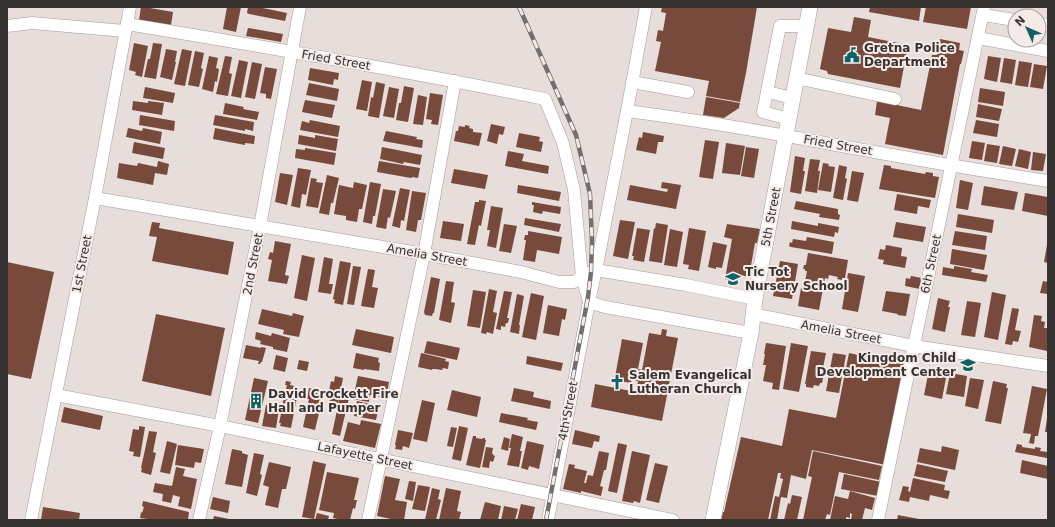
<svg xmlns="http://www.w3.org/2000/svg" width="1055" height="527" viewBox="0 0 1055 527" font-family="'DejaVu Sans',sans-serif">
	<rect width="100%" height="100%" fill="#e7dddb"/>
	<g fill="#784a3b">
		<polygon points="141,7 150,7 150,8 173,12 171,25 139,20"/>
		<polygon points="227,7 241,7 236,32 223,29"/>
		<polygon points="248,7 258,7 287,13 285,21 249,14 247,13"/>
		<polygon points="662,7 757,7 746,73 740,102 706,96 709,81 655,71 661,42 656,41 658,30 663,31 666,13 661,12"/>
		<polygon points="870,7 921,7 919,21 869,12"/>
		<polygon points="926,7 971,7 967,29 923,22"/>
		<polygon points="854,17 871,20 868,37 908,45 900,88 828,74 827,71 820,69 828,28 851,32"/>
		<polygon points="248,28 283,34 281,42 246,36"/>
		<polygon points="940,39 960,43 959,50 964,51 961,64 960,64 943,155 885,144 890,118 875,115 877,101 921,110 932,55 937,55"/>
		<polygon points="134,43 148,46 142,77 135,75 136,72 129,70"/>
		<polygon points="153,43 162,44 156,79 144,77 148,59 150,59"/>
		<polygon points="166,49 177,51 175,62 176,62 172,80 160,77"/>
		<polygon points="182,49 192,51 185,86 174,84"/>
		<polygon points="195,51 204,53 201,68 203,69 199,87 188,85"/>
		<polygon points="209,56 218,58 216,68 219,69 217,82 215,81 213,92 202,89"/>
		<polygon points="225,56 232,57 229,73 232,74 228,96 216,94"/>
		<polygon points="988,56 1001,58 997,82 984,79"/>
		<polygon points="1004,58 1016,60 1012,84 1000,82"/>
		<polygon points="239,60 248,62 241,98 231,96"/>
		<polygon points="1019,61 1032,63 1028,87 1015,85"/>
		<polygon points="252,62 262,64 255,99 245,97"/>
		<polygon points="1034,64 1047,66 1043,89 1030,87"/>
		<polygon points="265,67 277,69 271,99 266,98 266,94 260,93"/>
		<polygon points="310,68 339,73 338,80 334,79 333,85 308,80"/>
		<polygon points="362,80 372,82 367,111 356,109"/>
		<polygon points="376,82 385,84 379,118 368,116 371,97 373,98"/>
		<polygon points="309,83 339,89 337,101 306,95"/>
		<polygon points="404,86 414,88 408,122 396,120 399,103 401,103"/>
		<polygon points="145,87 175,93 173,103 143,98"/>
		<polygon points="389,87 399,89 394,118 383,116"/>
		<polygon points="980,88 1005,92 1003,106 978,102"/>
		<polygon points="430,93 443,95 438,125 431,124 432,120 426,119"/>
		<polygon points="418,95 427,97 423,125 413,124"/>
		<polygon points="706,97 740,103 739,108 724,118 703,115"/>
		<polygon points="305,100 335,105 332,118 302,112"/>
		<polygon points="133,101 148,103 148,101 164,103 162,115 132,110"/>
		<polygon points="225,103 244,107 243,109 259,112 257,120 223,114"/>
		<polygon points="978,104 1002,109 999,121 976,117"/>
		<polygon points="140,115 175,121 174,131 139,125"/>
		<polygon points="215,115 254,122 253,131 245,129 245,131 213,125"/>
		<polygon points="310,120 340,126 338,137 300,130 302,121 309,123"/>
		<polygon points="976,120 999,124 997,137 973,133"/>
		<polygon points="491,124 505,127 503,135 499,134 497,144 487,141"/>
		<polygon points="465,125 470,126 469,128 473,129 473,132 482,133 479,146 454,141 456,131 458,131 459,126 465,127"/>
		<polygon points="128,128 142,131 143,128 162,132 160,144 126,137"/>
		<polygon points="215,128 255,136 254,144 245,143 245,145 213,139"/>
		<polygon points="386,131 417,137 416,139 423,140 422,148 383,141"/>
		<polygon points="643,132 664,136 663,142 658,142 656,154 636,150 639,137 642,138"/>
		<polygon points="519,133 540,137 539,141 543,142 541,152 516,147"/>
		<polygon points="299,135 315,138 315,135 338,139 336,151 298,144"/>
		<polygon points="705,140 719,142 713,179 699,177"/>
		<polygon points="972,141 985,143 982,160 969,158"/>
		<polygon points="134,142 165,148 163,159 132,153"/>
		<polygon points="726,143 745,146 740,175 722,173"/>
		<polygon points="987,144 1000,146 997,163 984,161"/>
		<polygon points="1003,146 1016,149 1012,166 999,164"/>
		<polygon points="382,147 422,155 420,165 404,162 403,164 380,159"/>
		<polygon points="746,147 759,149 754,178 741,176"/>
		<polygon points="305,148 336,153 334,165 295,158 296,149 305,150"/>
		<polygon points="1019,149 1031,152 1028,169 1015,166"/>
		<polygon points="508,151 524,154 522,161 549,166 548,174 505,166"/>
		<polygon points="1033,152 1046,154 1043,171 1031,170"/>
		<polygon points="795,156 805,158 803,171 805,171 801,194 790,192"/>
		<polygon points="810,159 820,160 818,171 820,171 817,193 805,191"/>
		<polygon points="158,161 169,164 167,175 155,173 153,185 117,178 119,163 137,166 138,163 157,167"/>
		<polygon points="379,161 420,168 418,178 412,177 411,178 377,172"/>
		<polygon points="823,163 829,164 828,166 835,167 831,192 818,190"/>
		<polygon points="839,165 847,167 845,178 847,179 843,200 833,198"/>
		<polygon points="884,165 891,166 891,168 925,174 926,172 933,173 933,176 939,177 935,198 879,189"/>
		<polygon points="298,168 311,170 306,195 302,194 300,208 291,206"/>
		<polygon points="454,169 488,175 485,189 451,183"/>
		<polygon points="852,171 864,173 858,202 847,200"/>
		<polygon points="280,173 293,175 287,205 275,202"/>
		<polygon points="327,175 339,178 333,203 331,203 329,215 319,213"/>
		<polygon points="311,178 317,179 316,182 323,183 318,208 306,206"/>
		<polygon points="960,180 973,183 968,210 956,208"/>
		<polygon points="354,182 367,185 362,209 359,209 357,222 346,220 346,216 334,214 339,185 353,188"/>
		<polygon points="370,182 381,184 375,216 373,216 372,224 363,222"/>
		<polygon points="662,182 681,185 676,209 627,200 630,185 667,192 668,189 661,188"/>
		<polygon points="518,185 561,192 559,201 517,193"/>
		<polygon points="984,186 1018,192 1014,210 981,205"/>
		<polygon points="400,188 410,190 404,221 401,220 400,228 392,226"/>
		<polygon points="383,189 396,191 390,218 388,217 386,229 376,227"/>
		<polygon points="412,191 426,193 421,220 418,220 416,232 406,230"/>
		<polygon points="1025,193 1048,197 1048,216 1022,211"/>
		<polygon points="897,194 931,200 929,208 918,206 917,214 894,210"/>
		<polygon points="479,200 486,201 481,226 479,225 475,245 467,244 475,202 479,202"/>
		<polygon points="796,201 838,209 838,214 840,215 839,220 819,217 820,214 794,209"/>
		<polygon points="532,202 561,207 560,214 543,211 542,214 533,212 534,205 532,205"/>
		<polygon points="491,206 503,208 496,248 487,246 490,230 487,230"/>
		<polygon points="958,214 994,220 992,233 956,227"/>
		<polygon points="525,218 561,224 559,232 524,225"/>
		<polygon points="620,220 635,222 628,259 613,256"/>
		<polygon points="443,221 464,224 461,241 440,238"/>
		<polygon points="792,221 818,226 818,223 839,227 838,233 835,232 834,237 791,229"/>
		<polygon points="152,222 160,223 159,228 234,242 228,275 152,261 157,237 149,236"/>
		<polygon points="896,222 926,227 923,242 893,237"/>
		<polygon points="656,223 668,225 662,263 649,261 654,228 655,229"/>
		<polygon points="504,224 517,226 511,253 499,251"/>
		<polygon points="727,224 760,229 757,243 755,243 749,277 734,274 733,280 725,279 732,239 724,237"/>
		<polygon points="637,228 650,230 644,262 633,260 634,256 632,256"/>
		<polygon points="689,228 706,231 699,271 688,269 689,265 683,264"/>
		<polygon points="670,229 683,232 677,267 664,265"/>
		<polygon points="528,231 562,237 559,254 537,250 535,262 523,260 526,240 524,240 525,235 528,235"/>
		<polygon points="955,231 987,236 985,250 952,245"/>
		<polygon points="807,237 834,242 832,254 791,247 789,246 790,242 792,243 793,239 806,241"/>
		<polygon points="275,241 291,244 285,275 289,276 287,284 268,281 272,260 268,259 270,252 273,253"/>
		<polygon points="713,242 727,245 722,268 716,267 716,269 708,267"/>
		<polygon points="886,245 902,248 901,256 907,257 905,268 883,264 884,260 878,259 880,249 885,250"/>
		<polygon points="1047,245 1048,245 1048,263 1044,262"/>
		<polygon points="952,249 987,255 984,270 950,264"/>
		<polygon points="808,253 848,260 845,278 842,278 842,280 837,279 838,277 829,275 828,279 825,278 819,310 798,306 801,288 804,288 807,271 805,271 805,269 803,269 804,265 806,265"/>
		<polygon points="302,255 315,258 307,301 294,298"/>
		<polygon points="324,257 333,259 329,284 333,284 331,294 318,292"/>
		<polygon points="340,261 351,263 343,305 334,303 335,300 333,299"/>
		<polygon points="780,261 798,264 792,299 773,296"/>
		<polygon points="7,262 54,272 31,379 7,374"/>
		<polygon points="353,266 361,267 354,305 347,304"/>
		<polygon points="954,266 972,269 971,272 988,275 986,282 942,275 943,267 954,269"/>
		<polygon points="368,269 375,270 372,287 378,288 374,308 361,306"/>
		<polygon points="848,273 865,276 858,312 842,309"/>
		<polygon points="911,276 922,278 920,289 905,286 906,278 910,279"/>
		<polygon points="431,277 440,279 434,313 433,313 432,316 425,315 424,312"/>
		<polygon points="446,281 454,282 451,302 455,303 451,323 439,320"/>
		<polygon points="1043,281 1048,282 1048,294 1040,293"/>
		<polygon points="489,289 497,291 493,312 497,313 493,334 487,332 486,334 481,333"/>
		<polygon points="473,290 486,292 480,328 467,326"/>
		<polygon points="504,291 512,292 507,318 509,318 508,323 506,323 505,327 501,326 501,330 496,329"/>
		<polygon points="886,291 910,294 906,316 897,315 898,314 882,311"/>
		<polygon points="992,292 1006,295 998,340 984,337"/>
		<polygon points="531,293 544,296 536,340 522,337"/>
		<polygon points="517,294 524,296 519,325 520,325 519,334 510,332"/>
		<polygon points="938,298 950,301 948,307 950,307 945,332 932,329"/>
		<polygon points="967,301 981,303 975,337 961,335"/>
		<polygon points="548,305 567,309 565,320 562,319 559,336 543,333"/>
		<polygon points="1012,308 1019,309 1015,330 1021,331 1018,342 1013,341 1012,345 1005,344"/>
		<polygon points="262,309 292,316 293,313 304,316 299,337 283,334 284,330 258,324"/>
		<polygon points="156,314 225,328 211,396 142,381"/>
		<polygon points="1034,315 1042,316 1041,321 1045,322 1044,328 1048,328 1048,344 1047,351 1029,347"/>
		<polygon points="356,329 394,337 391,353 352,345"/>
		<polygon points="662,329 667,330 666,336 678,338 662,421 591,407 595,384 636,392 638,381 632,380 631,383 619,381 620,377 615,377 622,339 643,343 638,369 642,370 649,333 661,335"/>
		<polygon points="256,332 271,336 272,333 290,338 287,352 273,349 273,347 260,344 261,341 255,339"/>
		<polygon points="427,341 460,348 457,360 424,353"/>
		<polygon points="766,343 786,346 779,390 772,389 773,383 763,381 766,365 763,365 765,354 768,354 764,354"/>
		<polygon points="791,343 808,346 799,392 783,389"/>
		<polygon points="246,345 261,348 261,347 266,348 262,362 261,362 260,364 258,364 259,361 243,358"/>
		<polygon points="811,351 826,353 821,378 823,378 822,383 820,383 819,386 814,385 813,388 806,387 806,384 805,384"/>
		<polygon points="356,353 379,358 378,362 380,363 379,371 364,369 364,370 353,368"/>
		<polygon points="421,353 446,359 445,361 449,362 448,369 443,368 442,370 436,369 432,369 432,370 418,367"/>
		<polygon points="833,353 846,355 839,393 826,391"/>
		<polygon points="849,353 906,365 886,465 812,450 806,479 791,475 787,498 781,497 777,520 770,520 775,496 779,497 783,479 780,478 781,473 778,473 768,520 721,520 723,512 724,512 741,437 782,446 789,409 836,418"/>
		<polygon points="276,355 288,358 285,372 273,369"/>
		<polygon points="527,356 563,363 561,371 526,364"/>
		<polygon points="299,360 309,362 307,371 297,369"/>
		<polygon points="929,370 947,373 942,399 924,395"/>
		<polygon points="950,373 967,376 964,397 946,394"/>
		<polygon points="335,376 343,378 337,409 328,408 332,392 329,391 331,381 334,382"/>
		<polygon points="358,376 389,382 386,398 370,395 369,402 353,399"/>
		<polygon points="254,378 268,381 258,423 245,420"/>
		<polygon points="970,378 984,380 978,409 965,406"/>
		<polygon points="286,381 291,382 290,385 299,387 291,428 280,426 281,423 279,423 282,409 279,409 276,428 262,426 266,405 280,407 281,405 282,406 287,385 285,385"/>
		<polygon points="993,381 1007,384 1006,388 1008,388 1001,424 985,421"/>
		<polygon points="1032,386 1047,389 1038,436 1035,436 1034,444 1029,443 1031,434 1023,433"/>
		<polygon points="309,388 324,392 315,430 303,427 309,399 307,399"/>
		<polygon points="514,388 534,392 533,397 551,401 550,409 511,401"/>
		<polygon points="452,390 481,397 477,417 447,410"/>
		<polygon points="340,396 349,398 340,436 332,434"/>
		<polygon points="422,400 435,403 427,442 413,439"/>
		<polygon points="357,401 379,406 376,420 354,416"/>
		<polygon points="64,407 103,416 100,430 61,422"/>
		<polygon points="501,413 528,418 527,420 538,422 536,430 499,422"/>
		<polygon points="1047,418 1048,418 1048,432 1045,432"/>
		<polygon points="361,420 381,424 375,448 343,441 348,422 360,425"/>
		<polygon points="139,426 145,427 140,457 133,456 134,452 129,451 133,429 139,430"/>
		<polygon points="459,426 468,428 461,461 452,459"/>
		<polygon points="451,427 457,428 453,447 447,446"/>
		<polygon points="398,430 413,433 409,448 403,446 402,450 395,449 396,445 395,445"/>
		<polygon points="575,430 600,436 599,442 594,441 592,448 572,444"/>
		<polygon points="149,431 157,432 153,452 156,453 151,475 141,472 142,468 141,468"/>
		<polygon points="512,434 523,437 520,451 522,451 519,467 507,465 511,448 509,448"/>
		<polygon points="473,436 476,436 476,438 482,439 483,438 485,438 485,440 486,440 480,468 466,465"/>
		<polygon points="504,437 510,439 508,451 501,449"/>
		<polygon points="167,441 177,444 170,474 160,472"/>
		<polygon points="527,441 544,445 539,469 529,466 528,470 521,468"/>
		<polygon points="618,443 627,445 617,493 608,491"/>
		<polygon points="1017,444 1022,445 1022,447 1035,449 1035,447 1041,448 1040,451 1048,452 1047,458 1015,452"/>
		<polygon points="178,445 204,449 201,463 195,462 194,468 175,465"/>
		<polygon points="942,446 959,450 955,470 917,462 920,448 941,452"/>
		<polygon points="486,447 493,448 492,453 493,454 493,455 495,456 493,462 490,461 489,468 482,467"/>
		<polygon points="232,449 242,451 242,453 248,455 242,487 225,484"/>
		<polygon points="599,451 609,453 606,470 604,470 600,486 603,487 601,496 581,491 581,493 563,489 569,464 575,465 574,468 587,471 584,483 586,483 588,475 593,476"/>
		<polygon points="632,451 650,455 640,503 634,501 633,503 622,501"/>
		<polygon points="813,451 882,466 879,480 839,472 830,515 827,514 825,520 803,520 812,477 808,476"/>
		<polygon points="254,453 264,455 260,474 262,475 257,496 246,493"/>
		<polygon points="1022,460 1048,466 1048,479 1020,473"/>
		<polygon points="313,461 326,464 314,519 302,517"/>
		<polygon points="269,462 291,467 286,489 282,489 278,508 265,505 269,487 263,485"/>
		<polygon points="655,463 668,466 659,503 646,500"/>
		<polygon points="917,464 948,471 945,482 914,476"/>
		<polygon points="176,467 185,469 183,476 197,479 191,509 178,506 180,497 173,495 171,503 162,501 163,494 153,492 155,483 172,486"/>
		<polygon points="327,472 359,478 354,500 357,500 355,509 353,508 350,520 342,520 333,518 334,513 319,510"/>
		<polygon points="844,474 881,482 878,496 841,489"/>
		<polygon points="385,476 400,479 395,500 407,502 404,520 390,520 391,519 377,516"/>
		<polygon points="913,478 945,485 944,490 950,491 948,499 930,495 929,501 910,497 909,502 899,500 903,486 909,487 908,491 910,492"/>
		<polygon points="409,481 416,482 413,501 405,499"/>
		<polygon points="418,485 430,487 425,511 412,509"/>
		<polygon points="432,488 440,490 438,499 441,500 436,520 425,520"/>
		<polygon points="446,488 461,491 457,511 461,512 459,520 439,520"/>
		<polygon points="850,491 875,498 872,510 865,508 862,520 851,520 852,514 850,513 850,518 846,517 846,520 830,520 835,496 848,499"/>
		<polygon points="792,495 802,497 797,520 784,520 788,503 790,504"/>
		<polygon points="213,497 230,501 228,513 210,509"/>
		<polygon points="143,501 189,512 188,520 155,520 140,518 141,512 142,513 144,507 142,506"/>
		<polygon points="485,502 501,506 498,520 480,520"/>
		<polygon points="521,504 535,507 532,520 517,520"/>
		<polygon points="504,506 518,509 515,520 501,520"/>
		<polygon points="43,507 80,513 79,520 41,520"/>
		<polygon points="317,513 329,516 328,520 315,520"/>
		<polygon points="898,515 919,519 919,520 897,520"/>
		<polygon points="214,516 229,519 229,520 213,520"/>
	</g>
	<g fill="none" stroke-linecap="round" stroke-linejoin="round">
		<g stroke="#a59c9a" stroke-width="13">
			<g id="minor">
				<polyline points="983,15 1015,20"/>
				<path d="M127,24c139,23 279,47 418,75l18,44 11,47 8,87 7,25"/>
				<polyline points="1039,24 1048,25"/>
				<polyline points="7,26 32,23 125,31"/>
				<polyline points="978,38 1048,51"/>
				<polyline points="796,78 895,99"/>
				<polyline points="632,82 688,92"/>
				<polyline points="767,92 793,98"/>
				<path d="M627,111c70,9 140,21 209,34 71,13 141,25 212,36"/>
				<polyline points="789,119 763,112 780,26 806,26"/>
				<polyline points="95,198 424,254 521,272 559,282 574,282 591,272 596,270 686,285 755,299"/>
				<polyline points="589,302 605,307 751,333"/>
				<polyline points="753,314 914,346 1048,366"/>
				<polyline points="56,395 220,426 673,520"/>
				<polyline points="31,520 95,198 130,7"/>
				<polyline points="199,520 220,426 260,226 300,7"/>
				<polyline points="368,520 424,254 455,81"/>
				<polyline points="548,520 589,302 598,260 627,111 646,7"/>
				<polyline points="878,520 984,7"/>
			</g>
		</g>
		<g stroke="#a59c9a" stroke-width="16">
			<polyline id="major" points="713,520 751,333 755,299 810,7"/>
		</g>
		<use href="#minor" stroke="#fff" stroke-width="12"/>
		<use href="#major" stroke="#fff" stroke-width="15"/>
		<g stroke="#746e6d" stroke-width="4.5">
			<polyline id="rail" points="519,7 576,135 590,194 592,241 591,272 588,297 546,520"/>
		</g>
		<use href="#rail" stroke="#f4ebe8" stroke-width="3" stroke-dasharray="9" stroke-linecap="butt"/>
	</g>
	<defs>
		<g id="civic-bare" transform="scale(1.2)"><path d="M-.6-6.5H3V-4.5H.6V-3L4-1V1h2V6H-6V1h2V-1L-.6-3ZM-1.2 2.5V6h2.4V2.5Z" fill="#116266" stroke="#f4ebe8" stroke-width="2.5" paint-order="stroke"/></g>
		<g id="school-bare" transform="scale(1.2)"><path d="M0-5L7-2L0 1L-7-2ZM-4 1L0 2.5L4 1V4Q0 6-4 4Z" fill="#116266" stroke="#f4ebe8" stroke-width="2.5" paint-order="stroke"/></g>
		<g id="church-bare" transform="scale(1.2)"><path d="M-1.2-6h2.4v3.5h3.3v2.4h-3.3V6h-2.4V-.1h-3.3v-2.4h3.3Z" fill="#116266" stroke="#f4ebe8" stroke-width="2.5" paint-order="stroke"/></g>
		<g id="building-bare" transform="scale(1.2)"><path d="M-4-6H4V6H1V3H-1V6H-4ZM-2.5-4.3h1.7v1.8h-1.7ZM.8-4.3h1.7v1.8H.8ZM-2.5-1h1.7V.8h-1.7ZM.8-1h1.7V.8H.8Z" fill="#116266" stroke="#f4ebe8" stroke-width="2.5" paint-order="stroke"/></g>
	</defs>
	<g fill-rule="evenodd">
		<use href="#civic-bare" x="852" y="55"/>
		<use href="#school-bare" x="733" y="279"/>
		<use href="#school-bare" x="968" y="365"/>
		<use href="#church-bare" x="617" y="382"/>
		<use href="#building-bare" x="256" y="401"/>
	</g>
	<g text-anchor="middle" stroke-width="4" stroke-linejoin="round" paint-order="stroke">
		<g font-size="12" font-weight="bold" fill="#373332" stroke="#f4ebe8" text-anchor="start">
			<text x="864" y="52">Gretna Police<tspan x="864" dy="14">Department</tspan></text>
			<text x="745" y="276">Tic Tot<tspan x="745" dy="14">Nursery School</tspan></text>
			<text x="956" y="362" text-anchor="end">Kingdom Child<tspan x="956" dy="14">Development Center</tspan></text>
			<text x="629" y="379">Salem Evangelical<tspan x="629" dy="14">Lutheran Church</tspan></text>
			<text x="268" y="398">David Crockett Fire<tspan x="268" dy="14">Hall and Pumper</tspan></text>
		</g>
		<g font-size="12" fill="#373332" stroke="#f4ebe8">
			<text transform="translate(336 60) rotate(10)" y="4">Fried Street</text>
			<text transform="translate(838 145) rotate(10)" y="4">Fried Street</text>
			<text transform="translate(771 217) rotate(-79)" y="4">5th Street</text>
			<text transform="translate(427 255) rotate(10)" y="4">Amelia Street</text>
			<text transform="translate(82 264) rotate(-79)" y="4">1st Street</text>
			<text transform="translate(253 264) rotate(-79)" y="4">2nd Street</text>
			<text transform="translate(931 264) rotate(-78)" y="4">6th Street</text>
			<text transform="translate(841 332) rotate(11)" y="4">Amelia Street</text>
			<text transform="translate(568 411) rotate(-79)" y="4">4th Street</text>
			<text transform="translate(365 456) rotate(12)" y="4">Lafayette Street</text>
		</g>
	</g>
	<rect width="1055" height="527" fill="none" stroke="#373332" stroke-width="16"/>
	<g transform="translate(1027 28) rotate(315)"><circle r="19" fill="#f4ebe8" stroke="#a8a19f"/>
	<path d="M0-3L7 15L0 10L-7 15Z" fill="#116266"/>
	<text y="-6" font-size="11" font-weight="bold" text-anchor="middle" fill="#373332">N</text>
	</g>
</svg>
